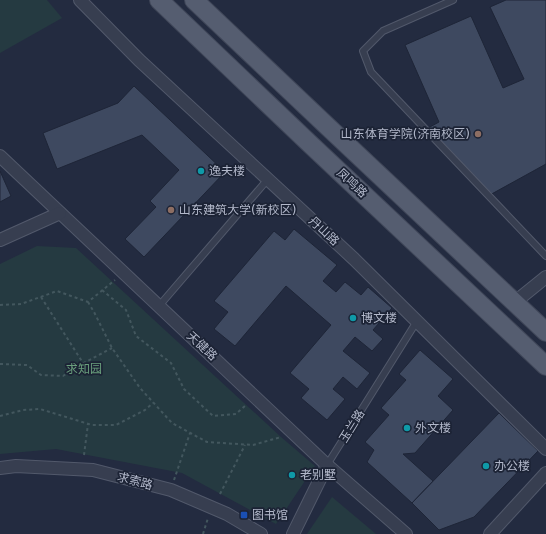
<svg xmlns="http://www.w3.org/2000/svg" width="546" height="534" viewBox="0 0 546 534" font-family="'DejaVu Sans','Noto Sans SC',sans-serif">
	<rect width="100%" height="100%" fill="#232b40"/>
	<g fill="#253a41">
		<polygon points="0,0 47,0 62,18 0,53"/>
		<polygon points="37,246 76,248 281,437 315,466 276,524 182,473 56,449 0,454 0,264"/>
		<polygon points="332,497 376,534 307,534"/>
	</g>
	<g fill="#3e4960" stroke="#1e2537">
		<polygon points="506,0 546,0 546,164 488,196 428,128 439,122 405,45 471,16 503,88 524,79 490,7"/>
		<polygon points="134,86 225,172 144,257 125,239 156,207 150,201 179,170 142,135 57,169 43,133 118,103"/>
		<polygon points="0,171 11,196 0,202"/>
		<polygon points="294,229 337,265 323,281 336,292 345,282 361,295 368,287 392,308 373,330 383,339 372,351 355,337 343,351 370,373 357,389 343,377 333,389 345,399 327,420 301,398 309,389 290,373 331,325 286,286 235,346 214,329 228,312 214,301 274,231 285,240"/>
		<polygon points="420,350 453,379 438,396 453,410 415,453 403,454 433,481 412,503 367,462 374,450 365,442 389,415 381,408 406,380 399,374"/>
		<polygon points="499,413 538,451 474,517 439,530 412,503"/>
	</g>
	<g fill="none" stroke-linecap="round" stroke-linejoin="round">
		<g stroke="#52596b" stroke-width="8">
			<g id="service">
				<polyline points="453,0 383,31 363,51 371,72 546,256"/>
				<polyline points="159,306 268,179"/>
				<polyline points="327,465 417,321"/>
			</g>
		</g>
		<g stroke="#52596b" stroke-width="14">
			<g id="minor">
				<polyline points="80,0 139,60 354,259 546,449"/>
				<polyline points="0,156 327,465 406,534"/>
				<polyline points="0,240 60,213"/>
				<polyline points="515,302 546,277"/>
				<polyline points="0,468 16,466 93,470 171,490 227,514 261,534"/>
				<polyline points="293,534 327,465"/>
				<polyline points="490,534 546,473"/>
			</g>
		</g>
		<g stroke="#404759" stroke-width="20">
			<g id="primary">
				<polyline points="159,0 309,143 546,366"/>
				<polyline points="194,0 326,125 546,332"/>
			</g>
		</g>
		<g stroke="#43575e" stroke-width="2" stroke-dasharray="3 3" stroke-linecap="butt">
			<polyline points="102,290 126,310 136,336 171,363 184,389 213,416 236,414 246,405"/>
			<polyline points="41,297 83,363"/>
			<polyline points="88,302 94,312 112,348 140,388 172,423 207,442 253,445 281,437"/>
			<polyline points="0,305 21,304 57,291 88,302 115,280"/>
			<polyline points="0,364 27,365 41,375 63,376 78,366 112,348"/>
			<polyline points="0,416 23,410 40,409 92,425 116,425 145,410 153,403"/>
			<polyline points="84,455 88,424"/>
			<polyline points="174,480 190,433"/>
			<polyline points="220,494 245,445"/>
			<polyline points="203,534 208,518"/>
		</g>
		<use href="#service" stroke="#373e50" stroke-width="6"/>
		<use href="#minor" stroke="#373e50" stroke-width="12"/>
		<use href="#primary" stroke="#555d70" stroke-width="18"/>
	</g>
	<g fill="#8d6e63" stroke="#1c2335" stroke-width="1.5">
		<circle cx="478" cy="134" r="4"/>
		<circle cx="171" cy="210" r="4"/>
	</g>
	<g fill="#0f9aa8" stroke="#1c2335" stroke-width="1.5">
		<circle cx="201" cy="171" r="4"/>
		<circle cx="353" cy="318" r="4"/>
		<circle cx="407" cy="428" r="4"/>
		<circle cx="486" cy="466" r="4"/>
		<circle cx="292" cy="475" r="4"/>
	</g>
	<rect fill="#1a4fb4" stroke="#1c2335" stroke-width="1.5" x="240" y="511" width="8" height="8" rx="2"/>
	<g text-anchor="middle" stroke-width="3.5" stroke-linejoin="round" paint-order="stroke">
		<g font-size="12" fill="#b3b9cb" stroke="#1c2335" text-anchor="start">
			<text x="470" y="138" text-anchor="end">山东体育学院(济南校区)</text>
			<text x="209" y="175">逸夫楼</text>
			<text x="179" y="214">山东建筑大学(新校区)</text>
			<text x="361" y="322">博文楼</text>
			<text x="415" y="432">外文楼</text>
			<text x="494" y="470">办公楼</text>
			<text x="300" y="479">老别墅</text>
			<text x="252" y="519">图书馆</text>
		</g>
		<g font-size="12" fill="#b3b9cb" stroke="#1c2335">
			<text transform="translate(352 183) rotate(43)" y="4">凤鸣路</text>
			<text transform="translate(324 231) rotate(43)" y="4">丹山路</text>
			<text transform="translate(202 346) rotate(43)" y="4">天健路</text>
			<text transform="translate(352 426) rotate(-58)" y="4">玉兰路</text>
			<text transform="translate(135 481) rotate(15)" y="4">求索路</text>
		</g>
		<g font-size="12" fill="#699e7c" stroke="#1c2335">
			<text x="84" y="373">求知园</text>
		</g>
	</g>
</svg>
